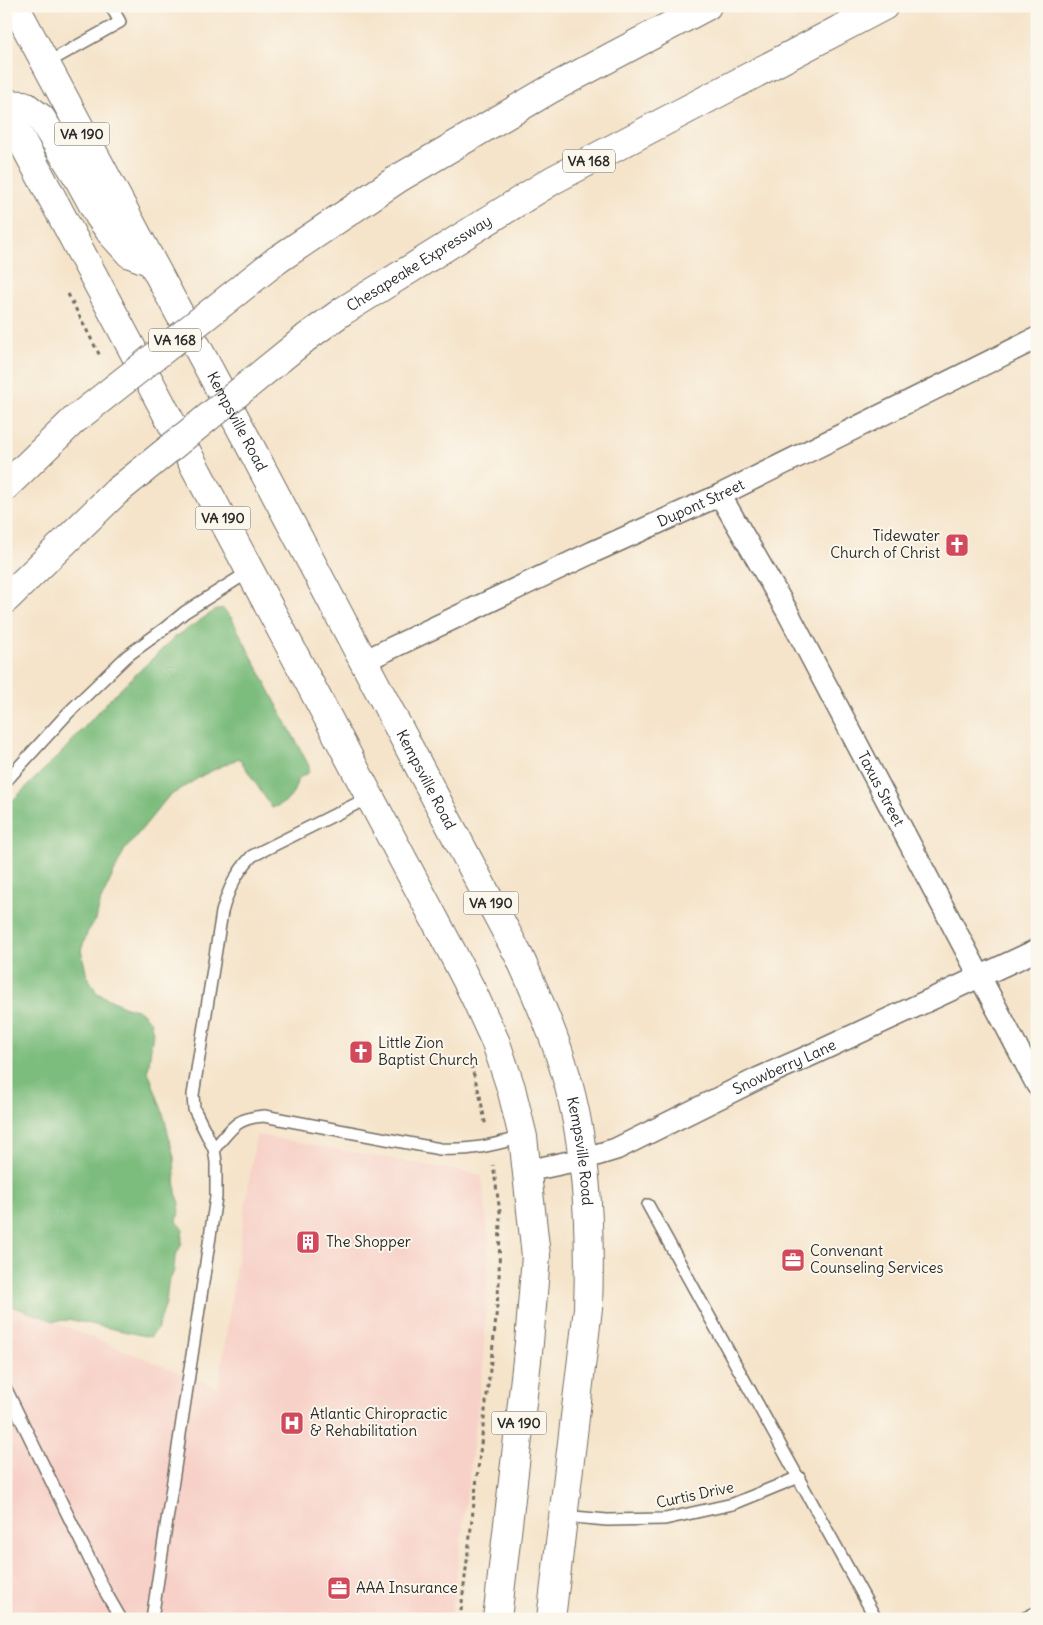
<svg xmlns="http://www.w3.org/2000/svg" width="1043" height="1625" viewBox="0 0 1043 1625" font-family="Delius,sans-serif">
	<rect width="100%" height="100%" fill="#fbf7ec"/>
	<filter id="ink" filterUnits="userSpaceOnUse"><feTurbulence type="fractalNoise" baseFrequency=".02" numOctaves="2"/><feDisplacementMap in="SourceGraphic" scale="10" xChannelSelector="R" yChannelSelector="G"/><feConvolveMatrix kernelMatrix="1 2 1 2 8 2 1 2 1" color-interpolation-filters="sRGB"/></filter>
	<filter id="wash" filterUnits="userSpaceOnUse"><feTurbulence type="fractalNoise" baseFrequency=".0096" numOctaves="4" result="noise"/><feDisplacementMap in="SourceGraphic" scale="20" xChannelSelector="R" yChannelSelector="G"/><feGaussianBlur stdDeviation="1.12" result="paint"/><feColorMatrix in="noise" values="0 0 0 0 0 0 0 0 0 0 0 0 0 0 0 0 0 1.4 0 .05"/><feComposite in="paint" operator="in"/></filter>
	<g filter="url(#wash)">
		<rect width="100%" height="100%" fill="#f5e4ca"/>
		<polygon fill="#f7d1c8" points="256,1135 482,1175 489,1241 483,1368 451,1619 6,1619 6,1303 218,1388"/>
		<path fill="#7cbc7d" stroke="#547454" d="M222,608l9,9 78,149v6l-11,7c-6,18 -7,22 -26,29l-33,-50 -36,17 -35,22 -44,54 -24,51 -4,18 -8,11 -7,19 6,26 10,17 26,13 17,5 10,10 3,11 -5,39 15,42 11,44 2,36 4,10 -3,20 6,6 -2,16 -6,12 -1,14 -6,13 -2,19 -9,27 -7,7 -78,-17 -18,1 -48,-17v-497l57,-56 47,-52 64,-61 40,-27z"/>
	</g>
	<g filter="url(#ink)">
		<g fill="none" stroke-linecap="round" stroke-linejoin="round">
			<g stroke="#726c63" stroke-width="14">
				<g id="lane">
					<polyline points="45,64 120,22 111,6"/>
					<polyline points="6,781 68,713 127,656 164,629 185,612 250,571"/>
					<path d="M214,1149c18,-21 21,-31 50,-33l176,33c31,2 53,-4 83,-12"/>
					<polyline points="648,1205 876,1619"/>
					<polyline points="6,1389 106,1593 121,1619"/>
					<polyline points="563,1516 607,1520 665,1519 733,1504 799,1477"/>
					<path d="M152,1619l64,-422v-35l-2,-13 -20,-40 -1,-14 29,-183c6,-22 14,-39 30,-56l118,-59"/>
					<polyline points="1023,1619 1037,1612"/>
				</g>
			</g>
			<g stroke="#726c63" stroke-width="24">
				<g id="street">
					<path id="s1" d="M720,495l67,116 250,474"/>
					<path id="s2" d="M364,661l229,-109 127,-57 317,-157"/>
					<path id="s3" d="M527,1171l56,-12 33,-10 143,-71 50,-22 228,-106"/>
				</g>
			</g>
			<g stroke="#726c63" stroke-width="30">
				<g id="primary">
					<path id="s4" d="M15,6l234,438 271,514c14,31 28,62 39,95 28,82 32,169 29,255l-37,311"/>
					<polyline points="6,104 24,105 41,118 77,176 99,216 111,233 130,254 146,260"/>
					<polyline points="6,111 451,950 474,995 496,1043 511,1088 523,1137 536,1256 529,1343 497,1619"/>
				</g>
			</g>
			<g stroke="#726c63" stroke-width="30">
				<g id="highway">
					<polyline points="277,260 399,178 549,90 707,6"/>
					<path id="s5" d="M307,337l36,-26 210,-131 331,-174"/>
					<polyline points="6,486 73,421"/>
					<polyline points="6,599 116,492"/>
				</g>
			</g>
			<g stroke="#726c63" stroke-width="3" stroke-dasharray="4 4" stroke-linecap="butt">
				<polyline points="68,294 100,356"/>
				<polyline points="471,1065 480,1096 486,1127"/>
				<polyline points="460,1619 495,1328 499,1283 500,1212 493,1165"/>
			</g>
			<use href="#lane" stroke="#fff" stroke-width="11"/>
			<use href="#street" stroke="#fff" stroke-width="21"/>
			<use href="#primary" stroke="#fff" stroke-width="28"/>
			<use href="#highway" stroke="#fff" stroke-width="28"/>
			<g stroke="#726c63" stroke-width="30" stroke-linecap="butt">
				<g id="highway-bridge">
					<polyline points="73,421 277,260"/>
					<polyline points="116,492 307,337"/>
				</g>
			</g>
			<use href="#highway-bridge" stroke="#fff" stroke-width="28"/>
		</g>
	</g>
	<defs>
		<g id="church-square" transform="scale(1.25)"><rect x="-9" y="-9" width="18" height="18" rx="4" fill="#d1495b" stroke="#fbf7ec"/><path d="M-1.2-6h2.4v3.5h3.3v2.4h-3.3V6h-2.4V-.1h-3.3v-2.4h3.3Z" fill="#fff"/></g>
		<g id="building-square" transform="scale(1.25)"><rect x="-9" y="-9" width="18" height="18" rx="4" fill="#d1495b" stroke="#fbf7ec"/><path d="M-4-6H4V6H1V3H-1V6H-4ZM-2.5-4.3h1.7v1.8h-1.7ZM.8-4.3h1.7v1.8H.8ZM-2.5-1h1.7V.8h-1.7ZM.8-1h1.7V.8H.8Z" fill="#fff"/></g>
		<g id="office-square" transform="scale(1.25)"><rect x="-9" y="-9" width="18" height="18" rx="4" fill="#d1495b" stroke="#fbf7ec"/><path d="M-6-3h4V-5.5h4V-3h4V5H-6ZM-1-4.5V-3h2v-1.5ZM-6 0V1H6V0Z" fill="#fff"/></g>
		<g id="hospital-square" transform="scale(1.25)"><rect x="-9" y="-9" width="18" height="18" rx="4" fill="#d1495b" stroke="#fbf7ec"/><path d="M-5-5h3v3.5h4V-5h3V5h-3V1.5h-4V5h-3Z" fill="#fff"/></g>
	</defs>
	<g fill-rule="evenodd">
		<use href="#church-square" x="957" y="545"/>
		<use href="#church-square" x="361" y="1052"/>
		<use href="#building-square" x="308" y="1242"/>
		<use href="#office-square" x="793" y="1260"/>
		<use href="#hospital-square" x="292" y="1423"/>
		<use href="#office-square" x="339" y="1588"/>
	</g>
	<g text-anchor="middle" stroke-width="4" stroke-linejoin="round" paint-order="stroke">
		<g fill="#fbf7ec" stroke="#696865" stroke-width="1">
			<rect x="54.5" y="122.5" width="55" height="23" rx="4"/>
			<rect x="563" y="149.5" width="52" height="23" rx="4"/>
			<rect x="149" y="328.5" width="52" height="23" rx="4"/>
			<rect x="195.5" y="506.5" width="55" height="23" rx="4"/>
			<rect x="463.5" y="891.5" width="55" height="23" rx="4"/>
			<rect x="491.5" y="1411.5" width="55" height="23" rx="4"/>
		</g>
		<g font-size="14" font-weight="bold" fill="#2b2b2b">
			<text x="82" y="139">VA 190</text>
			<text x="589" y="166">VA 168</text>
			<text x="175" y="345">VA 168</text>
			<text x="223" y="523">VA 190</text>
			<text x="491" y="908">VA 190</text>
			<text x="519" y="1428">VA 190</text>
		</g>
		<g font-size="15" fill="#2b2b2b" stroke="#fbf7ec">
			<text dy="5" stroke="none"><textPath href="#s5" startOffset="134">Chesapeake Expressway</textPath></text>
			<text dy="5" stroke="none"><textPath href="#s4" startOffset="471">Kempsville Road</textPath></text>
			<text dy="5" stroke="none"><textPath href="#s2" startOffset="372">Dupont Street</textPath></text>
			<text dy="5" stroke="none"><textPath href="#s4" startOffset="876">Kempsville Road</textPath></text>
			<text dy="5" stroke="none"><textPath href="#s1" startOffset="335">Taxus Street</textPath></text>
			<text dy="5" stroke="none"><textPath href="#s3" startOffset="279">Snowberry Lane</textPath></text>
			<text dy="5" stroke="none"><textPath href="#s4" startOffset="1281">Kempsville Road</textPath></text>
			<text transform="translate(695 1495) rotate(-12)" y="5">Curtis Drive</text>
		</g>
		<g font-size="15" fill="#2b2b2b" stroke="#fbf7ec" text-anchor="start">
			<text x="940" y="541" text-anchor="end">Tidewater<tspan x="940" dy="17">Church of Christ</tspan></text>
			<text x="378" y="1048">Little Zion<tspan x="378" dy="17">Baptist Church</tspan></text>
			<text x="326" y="1247">The Shopper</text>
			<text x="810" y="1256">Convenant<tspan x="810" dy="17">Counseling Services</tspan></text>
			<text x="310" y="1419">Atlantic Chiropractic<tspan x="310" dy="17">&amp; Rehabilitation</tspan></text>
			<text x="356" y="1593">AAA Insurance</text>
		</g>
	</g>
	<rect width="1043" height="1625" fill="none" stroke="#fbf7ec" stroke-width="25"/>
</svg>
